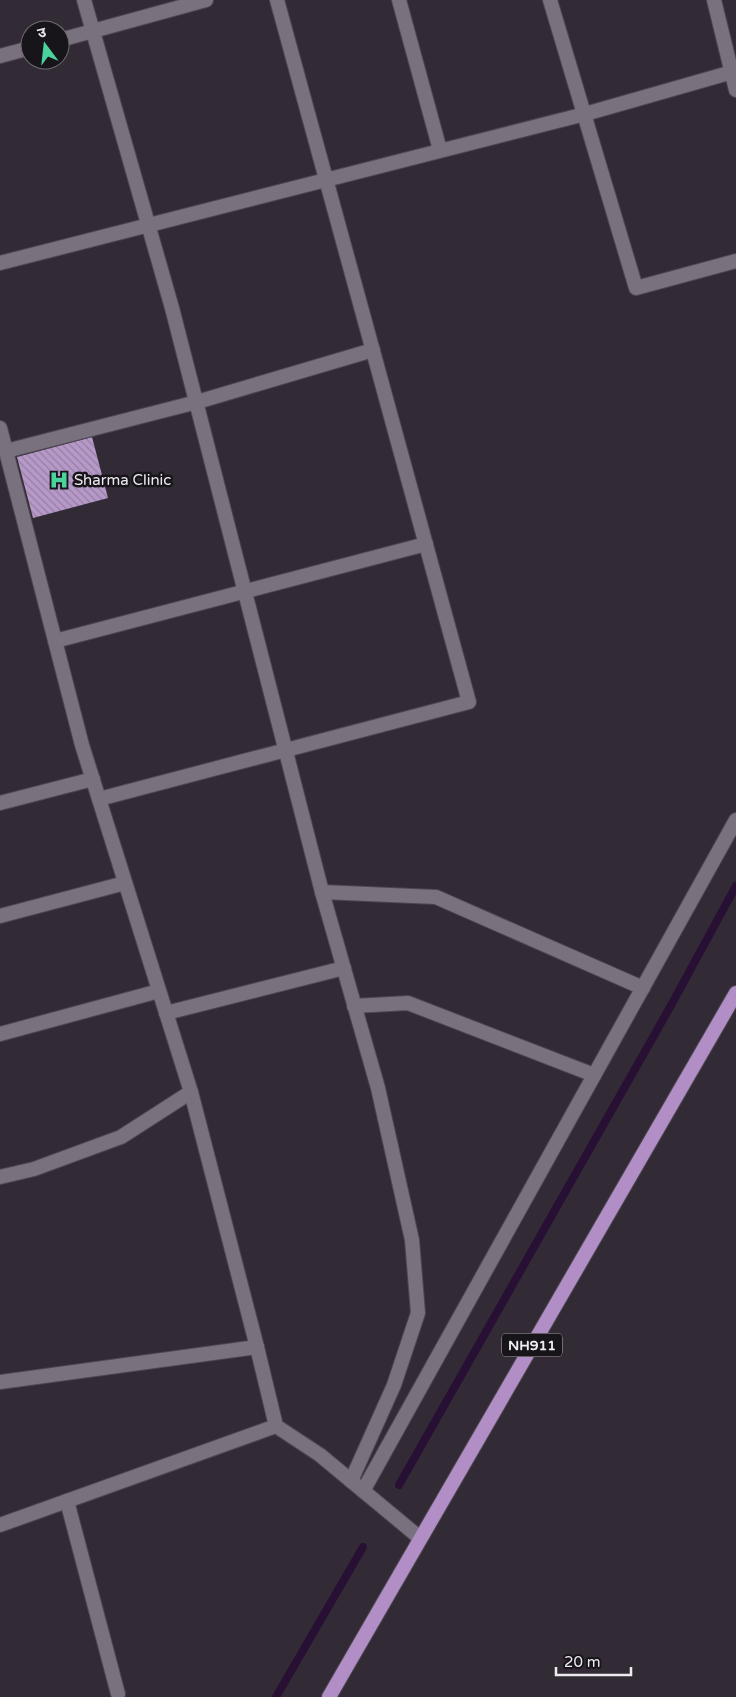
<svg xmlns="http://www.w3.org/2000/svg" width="736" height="1697" viewBox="0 0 736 1697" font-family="'Varela Round','Noto Sans Devanagari',sans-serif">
	<defs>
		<pattern id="building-back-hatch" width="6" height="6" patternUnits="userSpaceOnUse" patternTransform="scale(1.25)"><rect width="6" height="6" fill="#b699c8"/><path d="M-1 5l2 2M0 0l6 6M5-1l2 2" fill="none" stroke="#9580a2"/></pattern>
	</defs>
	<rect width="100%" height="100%" fill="#322b36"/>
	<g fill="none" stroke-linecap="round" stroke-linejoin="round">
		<g stroke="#280f34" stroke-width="8">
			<polyline points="399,1485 669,1009 736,886"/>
			<polyline points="276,1697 363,1547"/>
		</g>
	</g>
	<polygon fill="url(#building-back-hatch)" points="92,437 108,498 33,518 17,457"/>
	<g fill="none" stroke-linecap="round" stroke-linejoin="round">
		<g stroke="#4d4751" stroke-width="16">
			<g id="minor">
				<polyline points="84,0 172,308 322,892 378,1088 412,1240 418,1313 394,1385 351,1481"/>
				<polyline points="399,0 440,150"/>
				<polyline points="550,0 636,288 736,261"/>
				<polyline points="714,0 736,90"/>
				<polyline points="60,40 206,0"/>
				<polyline points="0,56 30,48"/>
				<polyline points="0,263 585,114 736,71"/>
				<polyline points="0,428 82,745 191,1092 257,1347 276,1426 320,1455 420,1538"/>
				<polyline points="6,451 197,402 373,350"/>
				<polyline points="55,641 426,544"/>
				<polyline points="99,799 469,702 277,0"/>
				<polyline points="0,803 93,779"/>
				<polyline points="322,892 436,897 643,988"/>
				<polyline points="0,916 125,883"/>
				<polyline points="354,1006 408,1003 594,1075"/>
				<polyline points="166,1013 344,968"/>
				<polyline points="0,1034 159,991"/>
				<polyline points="0,1177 34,1169 121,1137 191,1092"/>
				<polyline points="0,1382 257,1347"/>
				<polyline points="363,1491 736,820"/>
				<polyline points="67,1501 118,1694"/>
				<polyline points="0,1525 276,1426"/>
			</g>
		</g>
		<g stroke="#4d4751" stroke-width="16">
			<polyline id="trunk" points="329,1697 736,993"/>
		</g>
		<use href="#minor" stroke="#79717e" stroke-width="14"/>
		<use href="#trunk" stroke="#b28ec6" stroke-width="14"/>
	</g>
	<defs>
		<g id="hospital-bare" transform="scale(1.5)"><path d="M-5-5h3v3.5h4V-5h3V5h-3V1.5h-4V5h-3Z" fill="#49d49d" stroke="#18151a" stroke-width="2.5" paint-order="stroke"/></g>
	</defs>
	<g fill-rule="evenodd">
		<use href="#hospital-bare" x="59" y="480"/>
	</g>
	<g text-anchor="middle" stroke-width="5" stroke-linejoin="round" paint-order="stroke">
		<rect fill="#18151a" stroke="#aeaab0" stroke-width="1" x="502" y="1333.5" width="60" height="23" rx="4"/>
		<g font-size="14" font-weight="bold" fill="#eeeaf1">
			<text x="532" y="1350">NH911</text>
		</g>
		<g font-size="15" fill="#eeeaf1" stroke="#18151a" text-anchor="start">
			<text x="74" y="485">Sharma Clinic</text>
		</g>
	</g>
	<g transform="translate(45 45) rotate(345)"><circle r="24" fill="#18151a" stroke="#6e6a70"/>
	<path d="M0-4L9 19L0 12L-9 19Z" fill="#49d49d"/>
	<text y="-8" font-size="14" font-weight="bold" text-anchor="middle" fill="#eeeaf1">उ</text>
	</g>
	<path d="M556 1667v8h75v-8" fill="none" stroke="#eeeaf1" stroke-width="2.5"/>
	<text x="564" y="1667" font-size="15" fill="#eeeaf1" stroke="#18151a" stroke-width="4" paint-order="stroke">20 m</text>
</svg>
